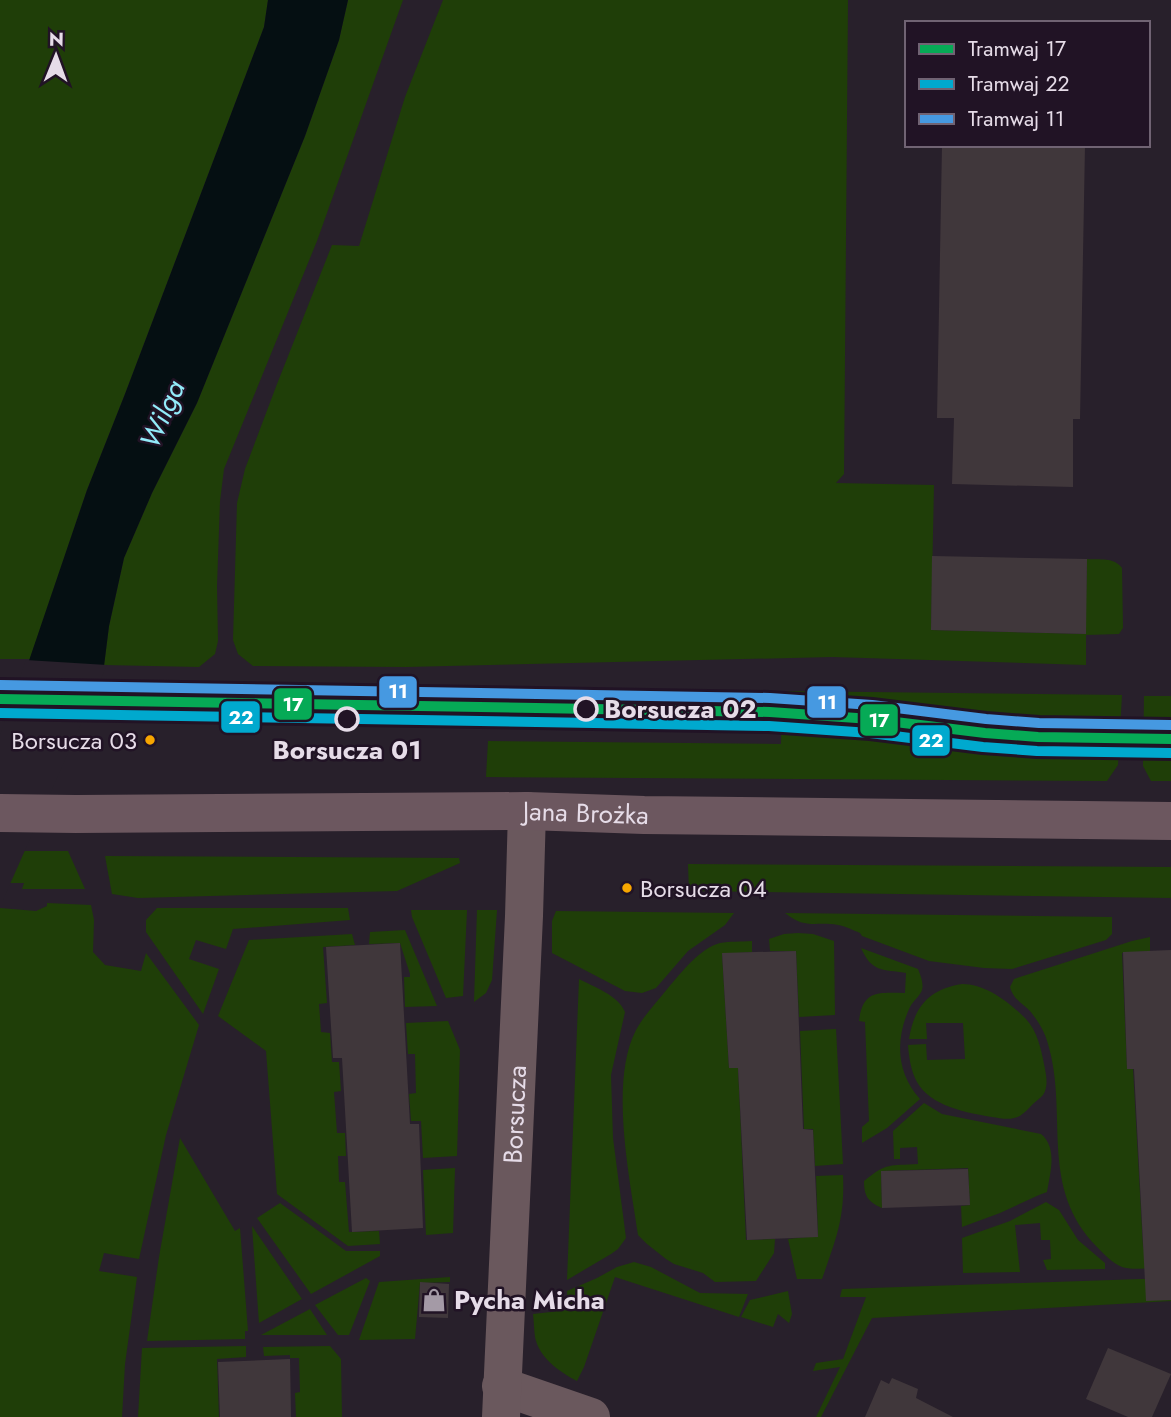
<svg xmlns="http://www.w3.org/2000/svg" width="1171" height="1417" viewBox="0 0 1171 1417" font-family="Jost,sans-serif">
	<rect width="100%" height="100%" fill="#28202b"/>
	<g fill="#1f3e08">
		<polygon points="0,0 268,0 264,27 125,394 87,490 30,659 0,659"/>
		<polygon points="348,0 403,0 317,241 224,469 220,501 217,586 218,641 215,654 199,667 104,665 109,626 124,558 152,493 197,403 305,136 339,40"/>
		<path d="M443,0h405l-4,474 -8,9 98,2 -3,145 154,4 2,-75c13,1 27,-2 35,9l1,60 -4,6 -33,1v30l-254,-8 -426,10 -153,-1 -15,-12 -5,-14 4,-137 8,-34 32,-85 55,-139 27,1 46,-149z"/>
		<polygon points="782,691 1122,695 1118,765 1107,781 486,777 488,741 781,744"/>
		<polygon points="1144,696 1171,696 1171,781 1151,781 1143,766"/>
		<polygon points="0,851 68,851 85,889 22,889 24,883 0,883"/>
		<polygon points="105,856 459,858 460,863 397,891 138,898 112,894"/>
		<polygon points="688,864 1171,867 1171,898 689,891"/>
		<polygon points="47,903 91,905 94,920 93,952 105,965 141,971 146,953 199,1025 166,1135 139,1259 104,1253 99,1271 137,1277 125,1364 122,1417 0,1417 0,908 36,911 47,906"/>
		<polygon points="157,908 348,908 350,920 233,929 226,949 196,940 189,959 219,969 203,1014 146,932 146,920"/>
		<polygon points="411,910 467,910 463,996 446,998 412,917"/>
		<polygon points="477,910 497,910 492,980 486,993 474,1002"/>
		<polygon points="556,911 734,913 725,925 688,951 656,988 642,993 625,991 552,953 552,921"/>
		<path d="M785,913l327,4v17l-6,6 -94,29 -28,-1 -55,-7 -67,-25 -2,-3c-7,-3 -15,-7 -22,-8 -23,-4 -32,5 -53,-12z"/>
		<polygon points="405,930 437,1006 405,1007 404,977 410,977 410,974 400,943 369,944 370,932"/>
		<polygon points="798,933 813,934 834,941 835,1015 799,1017 796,951 770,951 769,939 784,934"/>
		<polygon points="352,934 355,945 323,947 327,1003 319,1004 321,1032 330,1033 332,1062 339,1062 341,1091 334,1092 337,1133 345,1133 346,1156 338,1156 339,1182 345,1182 349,1232 379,1231 380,1244 348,1246 277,1194 266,1051 218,1016 249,940"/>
		<path d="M1150,937v14l-28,2 5,115 6,1 10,178 27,19c-13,1 -37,5 -48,1 -10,-4 -17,-12 -25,-20 -59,-60 -28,-132 -49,-203 -3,-12 -10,-23 -18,-33 -8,-8 -17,-12 -20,-24l4,-8 118,-38z"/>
		<path d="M752,941v11l-30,2 7,114h9l8,172 29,-1 -1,14 -18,28 -41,1 -12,-9 -29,-9 -8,-5 -19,-15 -9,-9c-8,-56 -29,-153 -2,-205 8,-15 21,-28 32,-42 13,-15 32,-40 52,-45 10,-2 21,-1 32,-2z"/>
		<path d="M861,948l57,21c2,5 6,14 4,21 -2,6 -9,11 -12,17 -15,32 -14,65 10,92l-33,29 -25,15v-16l7,-6 -4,-99 -6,-1c4,-32 20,-28 46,-28l1,-20c-23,-4 -34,0 -45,-25z"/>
		<path d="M579,979c15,8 39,16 46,33l-14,63 2,63 13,100 -8,11 -7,5 -44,26z"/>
		<path d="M962,984c24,0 47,18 64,35 11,12 15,29 18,45 2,10 5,22 -1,31 -3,4 -9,7 -12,11 -5,5 -10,11 -17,12 -7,2 -15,0 -22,-1 -25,-4 -62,-11 -75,-35 -6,-11 -8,-24 -9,-37l18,-1 1,16 38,-1 -2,-36h-37l1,16h-18c5,-32 20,-50 53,-55z"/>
		<polygon points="448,1021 460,1050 457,1156 423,1158 421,1121 411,1121 409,1094 416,1093 415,1054 408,1054 406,1023"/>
		<polygon points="836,1029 843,1164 815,1166 813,1129 804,1129 800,1031"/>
		<path d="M924,1103l18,11 99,20c17,14 9,39 6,58l-8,3 -39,18 -38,14 -1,-21 9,-1 -2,-37 -87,3 1,37c-14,-6 -18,-12 -18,-27 23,-19 26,-15 54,-17l-1,-17 -17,1v11h-6l-1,-28z"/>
		<polygon points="180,1138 235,1231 240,1228 248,1331 245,1331 245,1339 147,1341 159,1257"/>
		<polygon points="455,1168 453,1233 426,1235 423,1170"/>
		<path d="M843,1175c2,43 -7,64 -21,104h-25l-9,-40 30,-3 -2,-60z"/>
		<polygon points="1046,1202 1059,1210 1078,1240 1105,1263 1105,1269 1047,1270 1043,1260 1051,1259 1050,1240 1041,1240 1040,1223 1015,1225 1020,1272 963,1273 962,1238 1010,1221"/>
		<polygon points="280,1203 346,1251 380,1251 380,1256 311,1294 257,1218"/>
		<polygon points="252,1226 302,1299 259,1323"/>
		<path d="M634,1262l17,5 49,26 48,1 -9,23 -124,-40 -31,90 -7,14c-17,-9 -38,-23 -42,-44 -1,-7 -1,-15 -2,-23l35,-4 -1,-19 30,-13 20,-11z"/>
		<polygon points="450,1277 450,1282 420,1283 415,1339 359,1340 379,1282"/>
		<polygon points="366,1278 370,1281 349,1335 338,1335 315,1305"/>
		<polygon points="1171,1278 1171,1301 872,1318 821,1417 816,1417 840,1367 813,1371 816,1363 843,1359 866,1297 840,1297 842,1289"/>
		<polygon points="788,1291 792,1314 789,1323 778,1314 773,1327 741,1317 750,1300"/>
		<polygon points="310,1309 327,1335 261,1335"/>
		<polygon points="246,1346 246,1357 217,1359 219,1417 138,1417 142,1348"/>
		<polygon points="330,1346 341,1359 342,1417 296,1417 295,1393 300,1392 299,1358 290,1358 290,1355 264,1356 263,1347"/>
	</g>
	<polygon fill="#050f12" points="268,0 348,0 339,40 305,136 197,403 152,493 124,558 109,626 104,666 0,746 87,490 125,394 264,27"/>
	<polygon fill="#28202b" points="26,660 107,665 3,900 0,902 0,735"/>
	<g fill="#40373b">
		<polygon points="942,145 1085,145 1080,419 1073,419 1073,487 952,484 954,418 937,418"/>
		<polygon points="932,556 1087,559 1086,634 931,630"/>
		<polygon points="400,943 410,1124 419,1124 423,1228 352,1232 342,1058 333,1058 326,947"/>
		<polygon points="1171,950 1171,1300 1146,1301 1134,1069 1127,1069 1123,952"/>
		<polygon points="796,951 803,1129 813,1130 818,1237 747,1240 738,1068 729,1068 722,953"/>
		<polygon points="968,1169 970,1205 882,1208 881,1171"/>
		<polygon points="420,1282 449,1284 448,1318 419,1317"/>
		<polygon points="1108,1348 1171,1374 1152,1417 1128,1417 1086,1399"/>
		<polygon points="290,1359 291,1417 220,1417 218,1362"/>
		<polygon points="892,1378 918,1389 916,1398 953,1417 865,1417 881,1380 889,1384"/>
	</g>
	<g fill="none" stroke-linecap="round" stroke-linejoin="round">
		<g stroke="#6a585d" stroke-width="38">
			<polyline points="501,1386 591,1417"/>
			<path id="s1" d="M501,1417l23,-501 3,-105"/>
		</g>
		<path stroke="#6c575f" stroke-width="38" id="s2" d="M0,813l76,1 451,-3 117,4 527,6"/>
		<g stroke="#211325" stroke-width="16">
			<polyline id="tram-1" points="0,699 770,712 871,719 985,733 1038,737 1171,739"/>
		</g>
		<g stroke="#211325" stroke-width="16">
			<polyline id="tram-2" points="0,713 769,726 870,733 983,747 1037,751 1171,753"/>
		</g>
		<g stroke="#211325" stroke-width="16">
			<polyline id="tram-3" points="0,685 770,698 872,705 986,719 1039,723 1171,725"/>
		</g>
		<use href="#tram-1" stroke="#06aa56" stroke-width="10"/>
		<use href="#tram-2" stroke="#00a9ce" stroke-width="10"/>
		<use href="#tram-3" stroke="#4699e1" stroke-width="10"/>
	</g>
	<defs>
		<g id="shop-bare" transform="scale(1.89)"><path d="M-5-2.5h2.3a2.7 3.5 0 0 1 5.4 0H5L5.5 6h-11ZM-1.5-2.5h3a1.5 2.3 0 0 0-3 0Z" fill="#a49aa6" stroke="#211325" stroke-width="2.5" paint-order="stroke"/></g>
	</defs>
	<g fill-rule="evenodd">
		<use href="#shop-bare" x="434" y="1300"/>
	</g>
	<g fill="#211325" stroke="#e6dce8" stroke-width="3.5">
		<circle cx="586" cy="709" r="11"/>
		<circle cx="347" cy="719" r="11"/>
	</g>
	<g fill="#f7a600" stroke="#211325" stroke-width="2.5">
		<circle cx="150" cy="740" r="6"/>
		<circle cx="627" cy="888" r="6"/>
	</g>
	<g text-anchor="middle" stroke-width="5" stroke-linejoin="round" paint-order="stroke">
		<g font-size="24" fill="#e6dce8" stroke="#211325" text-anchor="end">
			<text x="137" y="749">Borsucza 03</text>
			<text x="640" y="897" text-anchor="start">Borsucza 04</text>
		</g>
		<g font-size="26" font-weight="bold" fill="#e6dce8" stroke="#211325" text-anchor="start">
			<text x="604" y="718">Borsucza 02</text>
			<text x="347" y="759" text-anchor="middle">Borsucza 01</text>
		</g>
		<g font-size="26" fill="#e6dce8" stroke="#211325">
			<text dy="9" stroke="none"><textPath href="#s2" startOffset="586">Jana Brożka</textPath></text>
			<text dy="9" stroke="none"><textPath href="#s1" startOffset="303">Borsucza</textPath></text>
		</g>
		<g font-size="26" font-weight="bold" fill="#e6dce8" stroke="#211325" text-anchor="start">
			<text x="454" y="1309">Pycha Micha</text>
		</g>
		<g font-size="28" font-style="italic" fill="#92ebf9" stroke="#211325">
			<text transform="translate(162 414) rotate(-66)" y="10">Wilga</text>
		</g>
	</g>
	<g stroke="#211325" stroke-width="2.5">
		<rect x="378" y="675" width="40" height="34" rx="7" fill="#4699e1"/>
		<rect x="806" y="685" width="41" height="34" rx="7" fill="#4699e1"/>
		<rect x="273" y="687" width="40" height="34" rx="7" fill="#06aa56"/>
		<rect x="220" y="700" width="41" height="34" rx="7" fill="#00a9ce"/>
		<rect x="859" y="703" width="40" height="34" rx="7" fill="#06aa56"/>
		<rect x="911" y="724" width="40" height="33" rx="7" fill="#00a9ce"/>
	</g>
	<g font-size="19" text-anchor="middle" font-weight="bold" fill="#fff">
		<text x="398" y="698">11</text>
		<text x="827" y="709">11</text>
		<text x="293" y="711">17</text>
		<text x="241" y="724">22</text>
		<text x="879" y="727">17</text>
		<text x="931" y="747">22</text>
	</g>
	<rect x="905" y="21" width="245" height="126" fill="#211325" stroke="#706373" stroke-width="2"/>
	<rect x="919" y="44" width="35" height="10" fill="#06aa56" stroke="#706373" stroke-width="2"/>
	<text x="968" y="56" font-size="21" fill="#e6dce8">Tramwaj 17</text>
	<rect x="919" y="79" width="35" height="10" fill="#00a9ce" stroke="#706373" stroke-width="2"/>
	<text x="968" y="91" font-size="21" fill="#e6dce8">Tramwaj 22</text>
	<rect x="919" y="114" width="35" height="10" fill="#4699e1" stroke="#706373" stroke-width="2"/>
	<text x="968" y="126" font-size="21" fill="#e6dce8">Tramwaj 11</text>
	<g transform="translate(56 56) rotate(1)" stroke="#211325" stroke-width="5" paint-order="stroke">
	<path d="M0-5L12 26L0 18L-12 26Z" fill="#e6dce8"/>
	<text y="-10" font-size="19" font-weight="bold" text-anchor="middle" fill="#e6dce8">N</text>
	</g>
</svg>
